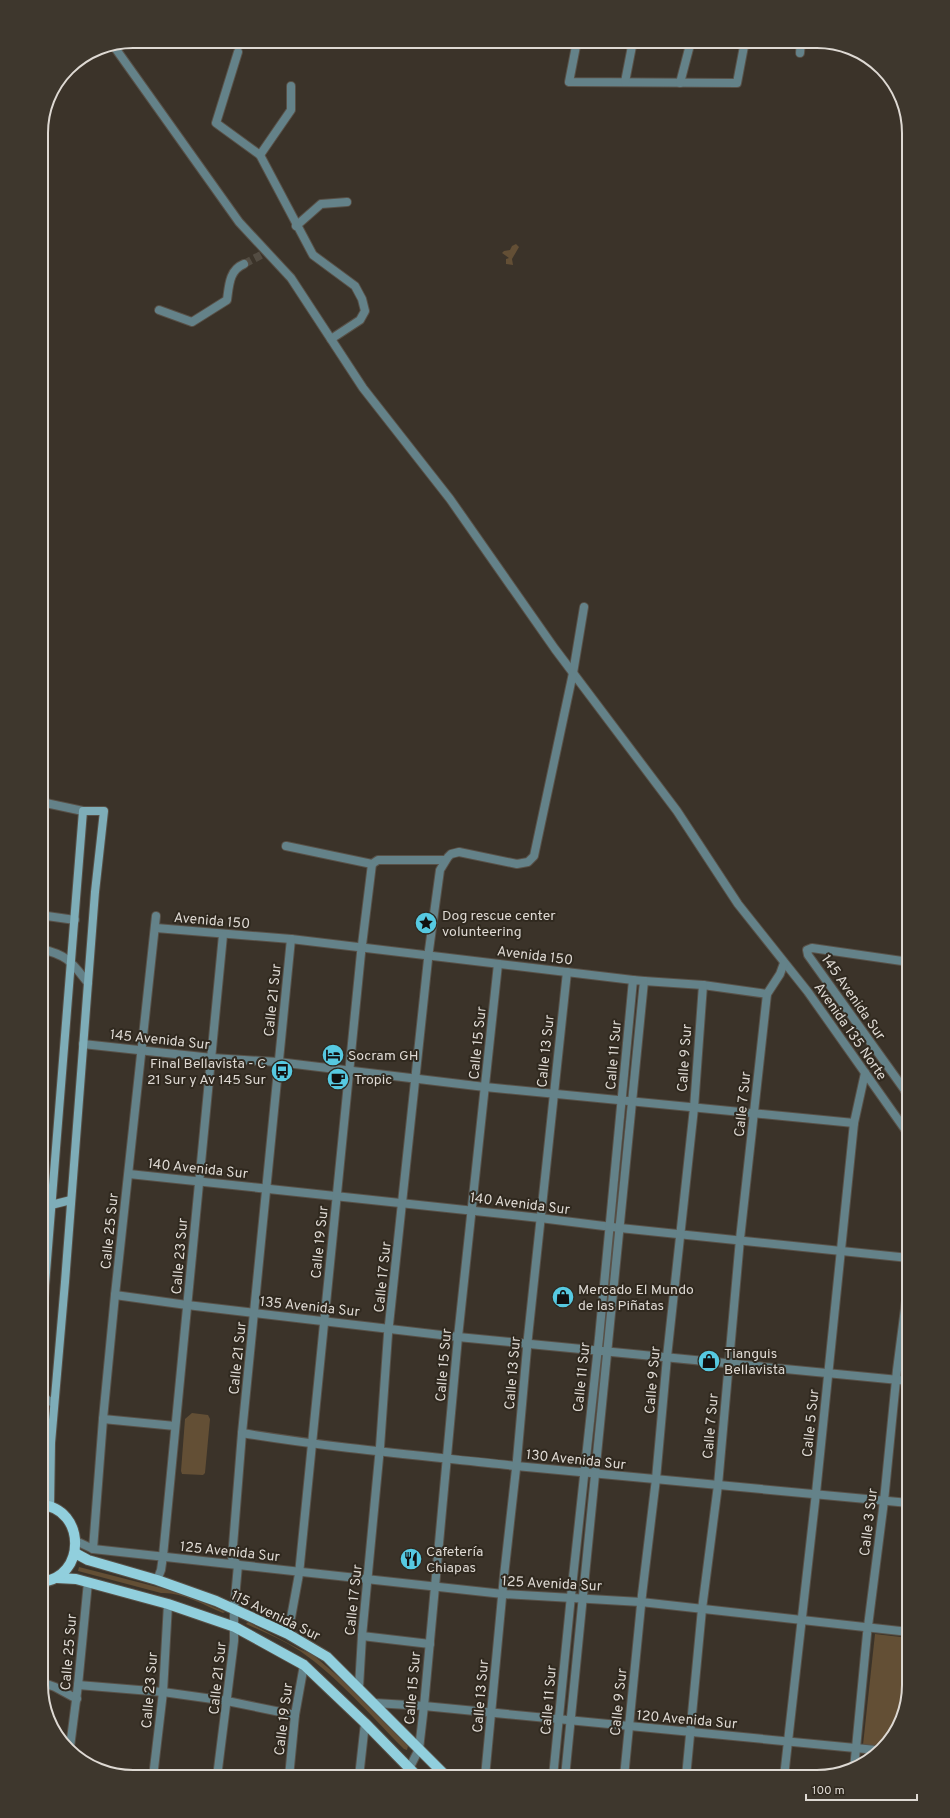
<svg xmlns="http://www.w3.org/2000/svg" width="950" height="1818" viewBox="0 0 950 1818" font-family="Overpass,sans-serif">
	<rect width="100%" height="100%" fill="#3b3329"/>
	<g fill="#634f35">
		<polygon points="516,244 519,247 512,259 513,265 506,264 506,259 509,258 502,253 504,251 510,250 512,246"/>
		<polygon points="192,1413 208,1415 210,1419 205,1473 203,1475 182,1474 181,1471 185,1419"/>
		<path d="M79,1567l86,22 30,10 30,13 -2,1c-19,-8 -41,-21 -62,-20l-83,-22z"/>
		<path d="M248,1622l51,27 13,5 35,30 61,62 -1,4 -3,-1c-33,-33 -65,-71 -104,-98 -17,-11 -36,-19 -54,-27z"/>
		<polygon points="875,1634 909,1638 909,1685 893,1736 879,1748 863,1745"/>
	</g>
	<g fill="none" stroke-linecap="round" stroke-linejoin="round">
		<polyline stroke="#534c42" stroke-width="8" stroke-dasharray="8 4" stroke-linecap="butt" points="244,264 261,255"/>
		<g stroke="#585148" stroke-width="10">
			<g id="minor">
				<polyline points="577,41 569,82 737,83 745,41"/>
				<polyline points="113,45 239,222 291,278 363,388 450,499 555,649 677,811 738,904 808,992 909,1135"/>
				<polyline points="238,52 216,123 260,155 313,255 355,286 362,299 365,311 360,320 331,339"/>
				<polyline points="800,53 801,41"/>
				<polyline points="625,82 633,41"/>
				<polyline points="680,83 691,41"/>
				<polyline points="260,155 291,110 291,86"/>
				<polyline points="296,226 321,204 347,202"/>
				<path d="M159,310l33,12 35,-22c2,-14 2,-30 17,-36"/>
				<polyline points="41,802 83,811"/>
				<polyline points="286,846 372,864 378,860 445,860"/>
				<polyline points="41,918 47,916 75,920"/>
				<polyline points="156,928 291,939 633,980"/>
				<path d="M41,949c27,6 31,14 47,34"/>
				<polyline points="644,981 703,985 767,994"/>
				<polyline points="83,1044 212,1058 278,1062 485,1087 854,1123"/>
				<polyline points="905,1091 909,1064"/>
				<polyline points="909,1096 808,955 807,950 812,948 909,962"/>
				<polyline points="129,1174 540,1218 620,1228 909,1258"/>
				<polyline points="115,1295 187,1305 458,1337 909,1381"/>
				<polyline points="41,1397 54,1403"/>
				<polyline points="103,1419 175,1426"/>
				<path d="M242,1433c91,15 183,23 274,33 131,13 262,25 393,37"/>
				<polyline points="93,1549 103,1419 115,1295 156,916"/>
				<polyline points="157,1580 161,1570 163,1556 223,935"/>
				<polyline points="288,1634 299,1574 361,953 372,864"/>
				<polyline points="362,1636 430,1644"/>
				<polyline points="41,1682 55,1687 77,1699"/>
				<polyline points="78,1685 163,1692 227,1701 295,1715"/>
				<polyline points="359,1687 362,1636 380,1447 388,1334 429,950 440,870 448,857 451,854 459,852 517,864 528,862 534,856 573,673 584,607"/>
				<polyline points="375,1703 424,1706 876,1750"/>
				<polyline points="70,1747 78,1685 88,1582"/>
				<polyline points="410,1767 419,1749 424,1706 458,1337 498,964"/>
				<polyline points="854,1769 867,1634 884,1501 897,1370 909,1278"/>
				<polyline points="153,1777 163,1692 168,1604"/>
				<polyline points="217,1777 234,1641 234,1609 238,1565 232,1558 242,1433 291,939"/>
				<polyline points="289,1777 295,1715 304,1665"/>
				<polyline points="359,1777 365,1723"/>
				<polyline points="485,1777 504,1576 517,1460 528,1337 567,972"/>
				<polyline points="624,1777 642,1595 656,1479 667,1357 694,1108 703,985"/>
				<polyline points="686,1777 702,1609 718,1485 740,1239 767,994 780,974 784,963"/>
				<polyline points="784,1777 816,1493 854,1123 865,1073"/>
			</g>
		</g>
		<g stroke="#585148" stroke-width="10">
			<g id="tertiary">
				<polyline points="76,1541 93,1549 503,1594 641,1602 909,1632"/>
				<polyline points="553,1777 571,1596 599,1338 633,980 644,981 565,1777"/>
			</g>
		</g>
		<g stroke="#585148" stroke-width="10">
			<g id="secondary">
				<polyline points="51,1205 71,1200"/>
				<polyline points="41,1335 83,811 104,811 95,892 65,1282 51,1443 50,1507"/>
			</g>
		</g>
		<g stroke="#585148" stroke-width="12">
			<g id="primary">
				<polyline points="75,1553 88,1560 157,1580 216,1601 288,1634 327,1657 447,1777"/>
				<polyline points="57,1578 76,1579 168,1604 235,1627 304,1665 365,1723 418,1777"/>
				<path d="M41,1582c46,-4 45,-74 0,-77"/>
			</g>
		</g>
		<use href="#minor" stroke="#648289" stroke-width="8"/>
		<use href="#tertiary" stroke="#648289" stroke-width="8"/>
		<use href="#secondary" stroke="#7eadb8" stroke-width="8"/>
		<use href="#primary" stroke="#91cfdd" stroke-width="10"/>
	</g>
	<defs>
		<g id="sight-disc" transform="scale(1.15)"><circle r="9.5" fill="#56c9e1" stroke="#30291f"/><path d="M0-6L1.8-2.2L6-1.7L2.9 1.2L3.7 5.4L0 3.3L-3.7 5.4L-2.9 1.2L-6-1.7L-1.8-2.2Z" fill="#111"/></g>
		<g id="hotel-disc" transform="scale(1.15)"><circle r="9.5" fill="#56c9e1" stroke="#30291f"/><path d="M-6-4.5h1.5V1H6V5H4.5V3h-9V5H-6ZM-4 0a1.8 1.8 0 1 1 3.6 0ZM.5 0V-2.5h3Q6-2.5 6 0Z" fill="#111"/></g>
		<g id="bus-disc" transform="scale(1.15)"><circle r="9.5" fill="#56c9e1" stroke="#30291f"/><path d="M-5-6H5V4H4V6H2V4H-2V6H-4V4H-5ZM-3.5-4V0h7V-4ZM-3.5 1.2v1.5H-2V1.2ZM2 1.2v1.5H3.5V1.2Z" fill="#111"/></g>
		<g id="cafe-disc" transform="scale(1.15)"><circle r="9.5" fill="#56c9e1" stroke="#30291f"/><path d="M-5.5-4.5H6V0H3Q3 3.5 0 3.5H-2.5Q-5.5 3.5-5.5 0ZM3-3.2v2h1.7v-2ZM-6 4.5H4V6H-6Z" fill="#111"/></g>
		<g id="shop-disc" transform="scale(1.15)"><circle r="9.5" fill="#56c9e1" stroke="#30291f"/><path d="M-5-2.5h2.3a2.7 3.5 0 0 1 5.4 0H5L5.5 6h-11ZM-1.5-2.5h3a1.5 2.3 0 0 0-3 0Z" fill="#111"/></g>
		<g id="restaurant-disc" transform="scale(1.15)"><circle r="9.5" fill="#56c9e1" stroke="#30291f"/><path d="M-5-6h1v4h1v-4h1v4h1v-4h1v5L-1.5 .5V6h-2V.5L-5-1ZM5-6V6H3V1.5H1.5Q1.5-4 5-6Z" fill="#111"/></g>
	</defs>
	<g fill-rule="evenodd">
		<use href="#sight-disc" x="426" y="923"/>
		<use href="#hotel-disc" x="333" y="1055"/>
		<use href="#bus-disc" x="282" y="1071"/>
		<use href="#cafe-disc" x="338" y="1079"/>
		<use href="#shop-disc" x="563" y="1297"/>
		<use href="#shop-disc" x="709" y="1361"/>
		<use href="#restaurant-disc" x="411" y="1559"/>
	</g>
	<g text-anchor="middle" stroke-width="4" stroke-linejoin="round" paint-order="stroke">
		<g font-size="14" fill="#ded9d3" stroke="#30291f" text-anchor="start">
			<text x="442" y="920">Dog rescue center<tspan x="442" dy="16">volunteering</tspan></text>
			<text x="348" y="1060">Socram GH</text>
			<text x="266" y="1068" text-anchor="end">Final Bellavista - C<tspan x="266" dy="16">21 Sur y Av 145 Sur</tspan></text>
			<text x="354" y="1084">Tropic</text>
			<text x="578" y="1294">Mercado El Mundo<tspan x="578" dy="16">de las Piñatas</tspan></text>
			<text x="724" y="1358">Tianguis<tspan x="724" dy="16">Bellavista</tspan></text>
			<text x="426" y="1556">Cafetería<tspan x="426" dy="16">Chiapas</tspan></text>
		</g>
		<g font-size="14" fill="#ded9d3" stroke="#30291f">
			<text transform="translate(212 920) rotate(5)" y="5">Avenida 150</text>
			<text transform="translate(535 955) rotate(7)" y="5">Avenida 150</text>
			<text transform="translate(854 997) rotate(55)" y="5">145 Avenida Sur</text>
			<text transform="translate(272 1000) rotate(-84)" y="5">Calle 21 Sur</text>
			<text transform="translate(851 1031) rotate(55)" y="5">Avenida 135 Norte</text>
			<text transform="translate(160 1039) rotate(6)" y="5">145 Avenida Sur</text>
			<text transform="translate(477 1043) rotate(-84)" y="5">Calle 15 Sur</text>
			<text transform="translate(545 1051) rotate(-84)" y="5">Calle 13 Sur</text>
			<text transform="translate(613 1055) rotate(-85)" y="5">Calle 11 Sur</text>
			<text transform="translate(684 1058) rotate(-86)" y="5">Calle 9 Sur</text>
			<text transform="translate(742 1104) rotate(-84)" y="5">Calle 7 Sur</text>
			<text transform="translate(198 1168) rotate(6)" y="5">140 Avenida Sur</text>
			<text transform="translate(520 1203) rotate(7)" y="5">140 Avenida Sur</text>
			<text transform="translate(109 1231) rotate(-84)" y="5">Calle 25 Sur</text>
			<text transform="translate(319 1242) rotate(-84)" y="5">Calle 19 Sur</text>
			<text transform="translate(179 1256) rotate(-85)" y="5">Calle 23 Sur</text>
			<text transform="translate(382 1277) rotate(-84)" y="5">Calle 17 Sur</text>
			<text transform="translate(310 1306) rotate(6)" y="5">135 Avenida Sur</text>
			<text transform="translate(237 1358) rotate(-84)" y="5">Calle 21 Sur</text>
			<text transform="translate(443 1365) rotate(-85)" y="5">Calle 15 Sur</text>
			<text transform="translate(512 1373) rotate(-85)" y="5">Calle 13 Sur</text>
			<text transform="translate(581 1377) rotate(-84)" y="5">Calle 11 Sur</text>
			<text transform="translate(652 1380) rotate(-85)" y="5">Calle 9 Sur</text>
			<text transform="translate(810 1423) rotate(-84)" y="5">Calle 5 Sur</text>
			<text transform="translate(710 1426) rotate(-85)" y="5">Calle 7 Sur</text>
			<text transform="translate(576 1459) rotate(6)" y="5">130 Avenida Sur</text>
			<text transform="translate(868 1522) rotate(-83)" y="5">Calle 3 Sur</text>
			<text transform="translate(230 1551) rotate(6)" y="5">125 Avenida Sur</text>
			<text transform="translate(552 1583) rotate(3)" y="5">125 Avenida Sur</text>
			<text transform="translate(353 1600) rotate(-84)" y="5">Calle 17 Sur</text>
			<text transform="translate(276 1615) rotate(26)" y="5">115 Avenida Sur</text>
			<text transform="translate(68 1652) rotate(-85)" y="5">Calle 25 Sur</text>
			<text transform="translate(217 1678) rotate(-84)" y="5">Calle 21 Sur</text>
			<text transform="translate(412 1688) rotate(-85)" y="5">Calle 15 Sur</text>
			<text transform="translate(149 1690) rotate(-85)" y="5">Calle 23 Sur</text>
			<text transform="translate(480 1696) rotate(-85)" y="5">Calle 13 Sur</text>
			<text transform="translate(548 1700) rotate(-85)" y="5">Calle 11 Sur</text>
			<text transform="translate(618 1702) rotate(-84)" y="5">Calle 9 Sur</text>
			<text transform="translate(283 1719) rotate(-83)" y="5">Calle 19 Sur</text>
			<text transform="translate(687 1719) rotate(5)" y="5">120 Avenida Sur</text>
		</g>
	</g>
	<path d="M0 0H950V1818H0ZM133 48H817A85 85 0 0 1 902 133V1685A85 85 0 0 1 817 1770H133A85 85 0 0 1 48 1685V133A85 85 0 0 1 133 48Z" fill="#3e372d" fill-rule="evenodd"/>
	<path fill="none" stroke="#ded9d3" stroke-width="2" d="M133 48H817A85 85 0 0 1 902 133V1685A85 85 0 0 1 817 1770H133A85 85 0 0 1 48 1685V133A85 85 0 0 1 133 48Z"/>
	<path d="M806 1794v6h111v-6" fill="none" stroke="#ded9d3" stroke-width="2"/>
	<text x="812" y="1794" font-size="12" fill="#ded9d3" stroke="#30291f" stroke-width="3" paint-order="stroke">100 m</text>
</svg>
